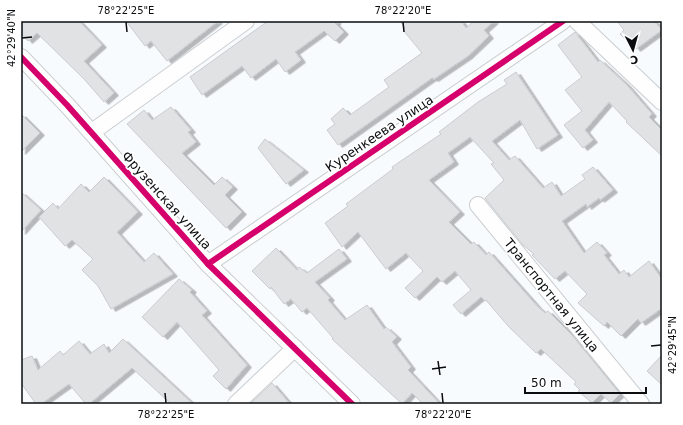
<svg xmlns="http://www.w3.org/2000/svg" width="683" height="425" viewBox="0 0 683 425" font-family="'DejaVu Sans',sans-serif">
	<defs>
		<filter id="shadow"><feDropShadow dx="4.5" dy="2.5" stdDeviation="0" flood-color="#0004"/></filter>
	</defs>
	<rect width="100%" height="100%" fill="#f8fbfd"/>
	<g fill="#e0e2e4" stroke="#c9ccce" filter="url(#shadow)">
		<polygon points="25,21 79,21 102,45 84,61 114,93 104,102 84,79 37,33 28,41 21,33 21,25"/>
		<polygon points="126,21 218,21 167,61 151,41 145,46"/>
		<polygon points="268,21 337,21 335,23 344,32 335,41 324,31 295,52 301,60 285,72 276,59 251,78 242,66 202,95 190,77"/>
		<polygon points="400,21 461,21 466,28 474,21 494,21 484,30 489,36 468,56 434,79 432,78 338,145 327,130 335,124 331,119 343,108 350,115 389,87 384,80 422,53 403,30 405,28"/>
		<polygon points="617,21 654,21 662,30 636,49 630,41 629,43 620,34 624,30"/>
		<polygon points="575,32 598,62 600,60 627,85 652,114 649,117 662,130 662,156 626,122 627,121 609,102 585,130 593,140 583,148 564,125 582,111 565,90 582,77 558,45"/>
		<polygon points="516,72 558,135 537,149 520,120 492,141 509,160 515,156 543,188 552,182 561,196 585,179 582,175 593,167 613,190 600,200 599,198 587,207 586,204 562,221 584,253 597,242 607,253 604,255 619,274 624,270 629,277 649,261 662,279 662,308 641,323 638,319 621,336 607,322 604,326 578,303 587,294 565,271 555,279 532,255 534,254 523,245 485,198 504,180 491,164 494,163 470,137 448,153 454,162 429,180 460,212 449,222 471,244 474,242 486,255 489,252 538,307 545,313 548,311 572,335 620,394 611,403 601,394 592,403 578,391 580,390 574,384 576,382 541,349 536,353 508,326 486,300 485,301 481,297 461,314 453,305 471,290 455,271 442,282 437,277 415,298 405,288 423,271 406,253 386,269 358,232 342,247 325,223 348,206 346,204 393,169 392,167 441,134 439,132 478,102 507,84 504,80"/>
		<polygon points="171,107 191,130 188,132 196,142 182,153 214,185 222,177 233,187 225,195 242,212 226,228 127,124 144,110 152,120"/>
		<polygon points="21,114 40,133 21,152"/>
		<polygon points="265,139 304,170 286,184 258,148"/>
		<polygon points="104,177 138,212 117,232 144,262 154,253 173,274 111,309 98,286 82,270 93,259 72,240 65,246 39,217 53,203 58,209 81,184 89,192"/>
		<polygon points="21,192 41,210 21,232"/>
		<polygon points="276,248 297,270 299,267 307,273 339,249 347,259 315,282 330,298 328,300 345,320 367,305 384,329 386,327 397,337 392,342 411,367 408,370 440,404 423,404 412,393 402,404 332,339 333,338 307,308 302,312 291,299 284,304 271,287 270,289 252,271"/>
		<polygon points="179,279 192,290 190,292 207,311 202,315 247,365 226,389 213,376 219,370 177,322 163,337 142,317"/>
		<polygon points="123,339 193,404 171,404 132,368 89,404 86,404 69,384 41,404 36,404 21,383 21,360 32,356 38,370 60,351 63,355 79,341 90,354 104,344 109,353"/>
		<polygon points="662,355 662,385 647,371"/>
		<polygon points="272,383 290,404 250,404"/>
	</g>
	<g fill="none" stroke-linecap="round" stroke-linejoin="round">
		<g stroke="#cbced0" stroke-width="18">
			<g id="minor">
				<polyline points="577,21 662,102"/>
				<polyline points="21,57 67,105 208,264 352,404"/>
				<polyline points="92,132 246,21"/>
				<polyline points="478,205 641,404"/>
				<polyline points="208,264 563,21"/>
				<polyline points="236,404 295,348"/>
			</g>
		</g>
		<use href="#minor" stroke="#fefeff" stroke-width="16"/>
		<g stroke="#fff" stroke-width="8">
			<g id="cycleway">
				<polyline points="21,57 67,105 208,264 352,404"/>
				<polyline points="208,264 563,21"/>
			</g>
		</g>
		<use href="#cycleway" stroke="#d6006c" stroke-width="6"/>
	</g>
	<path fill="none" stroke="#0a0c0e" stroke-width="1.5" d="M126,22l1,10M403,22l1,10M22,38l10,-1M651,346l10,-1M438,361l2,14M432,369l14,-2M165,393l1,10M442,393l1,10"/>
	<g text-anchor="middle" stroke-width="3.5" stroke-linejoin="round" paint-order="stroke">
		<g font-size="13" fill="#0a0c0e" stroke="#fff">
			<text transform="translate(379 133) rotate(-34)" y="5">Куренкеева улица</text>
			<text transform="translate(167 200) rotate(48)" y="5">Фрузенская улица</text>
			<text transform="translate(552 295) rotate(51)" y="5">Транспортная улица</text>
		</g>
	</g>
	<rect width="683" height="425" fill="none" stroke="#ffffff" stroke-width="44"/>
	<g transform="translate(633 50) rotate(174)" stroke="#ffffff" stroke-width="3" paint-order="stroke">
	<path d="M0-3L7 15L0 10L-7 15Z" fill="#0a0c0e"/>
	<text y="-6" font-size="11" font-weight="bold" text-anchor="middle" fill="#0a0c0e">С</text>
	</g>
	<path d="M525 387v6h121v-6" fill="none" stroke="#0a0c0e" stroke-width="2"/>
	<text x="531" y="387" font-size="12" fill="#0a0c0e" stroke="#ffffff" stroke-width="3" paint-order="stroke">50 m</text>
	<rect x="22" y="22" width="639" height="381" fill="none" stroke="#0a0c0e" stroke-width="1.5"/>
	<g font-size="10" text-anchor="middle" fill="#0a0c0e">
		<text x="126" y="14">78°22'25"E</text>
		<text x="403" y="14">78°22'20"E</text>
		<text transform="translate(11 38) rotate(-90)" y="4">42°29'40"N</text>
		<text transform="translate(672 345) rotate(-90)" y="4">42°29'45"N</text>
		<text x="166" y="418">78°22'25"E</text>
		<text x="443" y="418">78°22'20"E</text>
	</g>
</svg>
